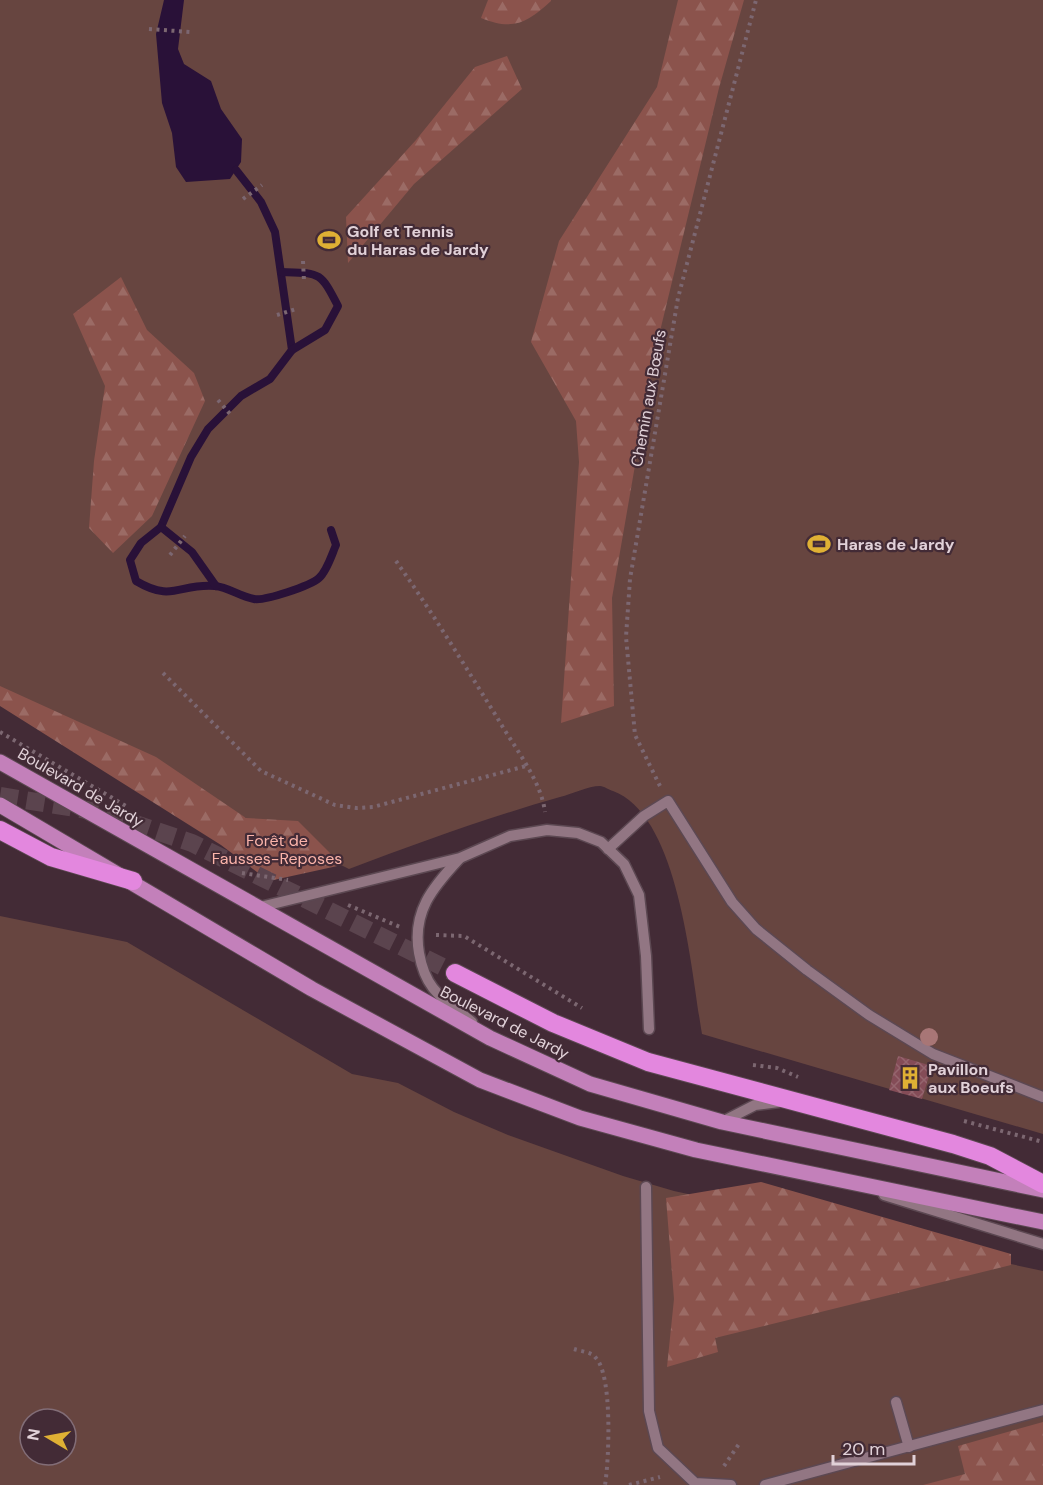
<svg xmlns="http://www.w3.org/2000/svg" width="1043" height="1485" viewBox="0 0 1043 1485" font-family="'DM Sans',sans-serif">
	<defs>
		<pattern id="forest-firs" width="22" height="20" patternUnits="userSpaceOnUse" patternTransform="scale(1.5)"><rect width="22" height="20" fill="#8b534c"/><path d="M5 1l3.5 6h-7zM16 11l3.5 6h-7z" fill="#9b6b65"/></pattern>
		<pattern id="building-cross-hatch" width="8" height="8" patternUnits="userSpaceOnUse" patternTransform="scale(1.5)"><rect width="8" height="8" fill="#844c57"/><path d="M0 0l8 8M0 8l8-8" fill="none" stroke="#95656e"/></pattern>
	</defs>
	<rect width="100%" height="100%" fill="#432b36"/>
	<g fill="#674540" fill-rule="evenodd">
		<path d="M0,0h1043v1134l-341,-100c-11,-63 -22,-218 -89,-243 -4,-1 -9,-5 -13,-5 -12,0 -28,8 -40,11 -71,20 -142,46 -211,72l-349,-173z"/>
		<path d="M0,916l127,26 225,132 46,9 56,29 54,23 115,41 51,15 369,80v214h-1043zM30,1419h36v36h-36z"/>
	</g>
	<g fill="url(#forest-firs)">
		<path d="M488,0h63v1c-24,22 -38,30 -70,17z"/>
		<polygon points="678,0 744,0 719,88 654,356 612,598 614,706 561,723 579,462 576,421 531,342 559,241 657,87"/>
		<polygon points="507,56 522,89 414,184 348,263 346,217 416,140 475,67"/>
		<polygon points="121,277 147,330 194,373 205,401 152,516 113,553 89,528 94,461 105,386 73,314"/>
		<polygon points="0,686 156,757 246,818 298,821 342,865 269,881 221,845 0,706"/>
		<polygon points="761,1182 1011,1254 1011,1265 715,1338 718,1352 667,1367 674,1299 666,1198"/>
		<polygon points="1043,1422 1043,1485 923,1485 965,1474 958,1446"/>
	</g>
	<polygon fill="#291138" points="164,0 184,0 178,49 184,64 211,81 221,109 242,139 241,162 230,179 186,182 176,167 172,133 162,103 156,34"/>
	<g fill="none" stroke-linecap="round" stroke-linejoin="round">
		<g stroke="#291138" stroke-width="8">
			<path d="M236,170l25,32 14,30 17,118 -22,29 -29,17 -33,33 -17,28 -30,70 -20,16 -11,17 6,21c37,22 43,2 79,5 13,1 26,11 39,13 11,2 56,-13 65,-21 8,-7 13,-24 17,-33l-5,-15"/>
			<path d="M281,272c39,1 39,-1 57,34l-13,24 -33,20"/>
			<polyline points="161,527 192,552 216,586"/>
		</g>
	</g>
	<polygon fill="url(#building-cross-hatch)" points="898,1056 932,1066 922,1099 889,1090"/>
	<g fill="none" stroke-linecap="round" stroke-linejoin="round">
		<polyline stroke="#5b444e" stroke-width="18" stroke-dasharray="18 9" stroke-linecap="butt" points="0,796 100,812 192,843 455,973"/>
		<g stroke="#5c4852" stroke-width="13">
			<g id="service">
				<polyline points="608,849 644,816 668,801 732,902 756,929 807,970 869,1015 933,1054 1043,1097"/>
				<path d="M459,859c-27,29 -47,53 -40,94 2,11 7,26 14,35 10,13 26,23 39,34"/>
				<polyline points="256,908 460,858 510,836 547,830 578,833 601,842 624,864 639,895 646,956 649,1029"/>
				<polyline points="722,1122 755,1105 779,1102"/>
				<polyline points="646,1187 649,1411 658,1448 695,1483 731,1485"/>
				<polyline points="884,1195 1043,1244"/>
				<polyline points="896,1402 909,1447"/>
				<polyline points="765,1485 1043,1410"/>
			</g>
		</g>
		<g stroke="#5c4852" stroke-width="17">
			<g id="primary">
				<polyline points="0,762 490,1038 590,1084 722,1122 1043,1190"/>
				<polyline points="0,805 312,989 480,1080 580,1118 696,1150 1043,1222"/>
			</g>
		</g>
		<g stroke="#5c4852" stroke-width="20">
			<g id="motorway">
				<polyline points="0,830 51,857 133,881"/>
				<polyline points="455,973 553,1023 648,1062 953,1144 990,1156 1043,1184"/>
			</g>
		</g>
		<g stroke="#7c6771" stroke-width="4" stroke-dasharray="3 4.5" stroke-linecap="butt">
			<polyline points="149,29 190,32"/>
			<polyline points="243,199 262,185"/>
			<polyline points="303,261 304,281"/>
			<polyline points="277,315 296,309"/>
			<polyline points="218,400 230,414"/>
			<polyline points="170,555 185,536"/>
			<path d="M396,561c36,51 69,105 102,158 16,28 43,61 47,93"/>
			<polyline points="163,673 261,771 335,805 356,808 373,807 526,766"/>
			<polyline points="0,732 126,806"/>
			<polyline points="660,786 635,735 626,637 630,579 678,298 756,0"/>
			<polyline points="242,873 288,880"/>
			<polyline points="348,905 400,927"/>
			<polyline points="436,935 464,936 582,1008"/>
			<polyline points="753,1065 777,1068 798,1077"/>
			<polyline points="964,1121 1043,1142"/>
			<path d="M574,1349c6,2 17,3 21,8 18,16 14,104 10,128"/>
			<polyline points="724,1466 739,1444"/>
			<polyline points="629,1485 660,1477"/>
		</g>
		<use href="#service" stroke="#927683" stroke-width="10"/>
		<use href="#primary" stroke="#c380ba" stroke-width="15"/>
		<use href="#motorway" stroke="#e387de" stroke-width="18"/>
	</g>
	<circle fill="#a87676" cx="929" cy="1037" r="9"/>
	<defs>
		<g id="stadium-bare" transform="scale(1.8)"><path d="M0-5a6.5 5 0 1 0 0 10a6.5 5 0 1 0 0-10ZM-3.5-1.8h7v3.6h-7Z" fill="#dfb034" stroke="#432b36" stroke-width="2.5" paint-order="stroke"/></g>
		<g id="building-bare" transform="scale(1.8)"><path d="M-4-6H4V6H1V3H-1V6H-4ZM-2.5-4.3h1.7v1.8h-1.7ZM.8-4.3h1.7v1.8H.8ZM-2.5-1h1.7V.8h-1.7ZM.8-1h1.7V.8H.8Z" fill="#dfb034" stroke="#432b36" stroke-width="2.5" paint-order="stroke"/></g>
	</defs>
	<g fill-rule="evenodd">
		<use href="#stadium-bare" x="329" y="240"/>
		<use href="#stadium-bare" x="819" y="544"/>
		<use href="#building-bare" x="910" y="1078"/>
	</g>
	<g text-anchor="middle" stroke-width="4.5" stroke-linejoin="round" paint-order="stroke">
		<g font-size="16" font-weight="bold" fill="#e1d1d8" stroke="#432b36" text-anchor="start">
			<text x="347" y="237">Golf et Tennis<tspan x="347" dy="18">du Haras de Jardy</tspan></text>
			<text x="837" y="550">Haras de Jardy</text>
			<text x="928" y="1075">Pavillon<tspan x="928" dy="18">aux Boeufs</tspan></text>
		</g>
		<g font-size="16" fill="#e1d1d8" stroke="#432b36">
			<text transform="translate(648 398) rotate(-80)" y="6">Chemin aux Bœufs</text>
			<text transform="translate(81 787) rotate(30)" y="6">Boulevard de Jardy</text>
			<text transform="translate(505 1022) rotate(27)" y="6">Boulevard de Jardy</text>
		</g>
		<g font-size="16" fill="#fbb4aa" stroke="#432b36">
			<text x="277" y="846">Forêt de<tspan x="277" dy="18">Fausses-Reposes</tspan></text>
		</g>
	</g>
	<g transform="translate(48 1437) rotate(280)"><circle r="28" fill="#432b36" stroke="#826d77" stroke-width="1.5"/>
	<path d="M0-4.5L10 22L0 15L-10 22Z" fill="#dfb034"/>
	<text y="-9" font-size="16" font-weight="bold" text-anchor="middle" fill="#e1d1d8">N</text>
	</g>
	<path d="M833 1455v9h81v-9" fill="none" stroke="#e1d1d8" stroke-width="3"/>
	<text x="842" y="1455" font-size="18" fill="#e1d1d8" stroke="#432b36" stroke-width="4.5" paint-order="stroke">20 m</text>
</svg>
